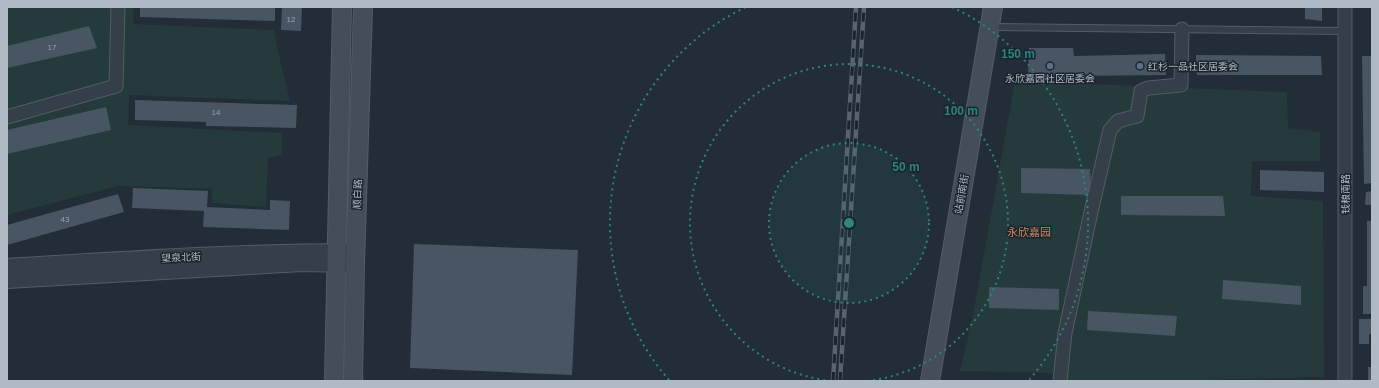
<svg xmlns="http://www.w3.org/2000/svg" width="1379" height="388" viewBox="0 0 1379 388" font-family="Arial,'Noto Sans SC',sans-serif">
	<rect width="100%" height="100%" fill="#222d38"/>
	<g fill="#253a3a">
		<polygon points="7,7 134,7 133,24 274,30 280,60 290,101 129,95 128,125 282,133 282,155 268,158 266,207 212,203 212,189 118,186 7,215"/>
		<polygon points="1015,81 1287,92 1288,128 1320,132 1320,161 1252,161 1251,196 1323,201 1324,377 1159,381 1056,381 1057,375 1051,373 960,371 973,315"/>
	</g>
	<g fill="#485562">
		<polygon points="140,7 275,7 275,21 140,17"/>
		<polygon points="282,7 302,7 301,31 281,30"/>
		<polygon points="1305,7 1322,7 1322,21 1305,19"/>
		<polygon points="89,26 97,48 7,68 7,46"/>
		<polygon points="1029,48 1073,48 1074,56 1165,54 1166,75 1073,76 1073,81 1028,81"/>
		<polygon points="1196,55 1321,56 1322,75 1197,75"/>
		<polygon points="1362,56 1372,56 1372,183 1364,184"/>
		<polygon points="135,100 297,105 296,128 206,126 206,122 135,120"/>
		<polygon points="106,107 111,130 7,154 7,130"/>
		<polygon points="1021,168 1090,169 1091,195 1021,193"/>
		<polygon points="1260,170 1324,172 1324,192 1260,190"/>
		<polygon points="133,188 208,191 207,207 270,210 270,200 290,201 289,230 203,227 204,211 132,208"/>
		<polygon points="1372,191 1372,205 1365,205 1366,192"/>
		<polygon points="118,194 124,212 7,245 7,225"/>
		<polygon points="1121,196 1223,196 1225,216 1121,215"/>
		<polygon points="1367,221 1372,221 1372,314 1363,314 1363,286 1367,286"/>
		<polygon points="414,244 578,250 572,375 410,368"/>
		<polygon points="1223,280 1301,286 1301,305 1222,299"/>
		<polygon points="989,287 1059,289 1059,310 989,308"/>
		<polygon points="1088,311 1177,316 1175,336 1087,330"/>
		<polygon points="1359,319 1372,319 1372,334 1369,334 1369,344 1359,344"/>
		<rect x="1368" y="367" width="4" height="14"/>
	</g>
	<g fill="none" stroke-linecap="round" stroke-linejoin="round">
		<g stroke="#535d66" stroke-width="8">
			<polyline id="service" points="991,27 1345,31"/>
		</g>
		<g stroke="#535d66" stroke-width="15">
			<g id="minor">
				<polyline points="7,117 116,86 118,7"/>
				<polyline points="1060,381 1065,333 1091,212 1110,130 1118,121 1137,116 1141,91 1148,88 1181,85 1182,29"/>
				<polyline points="1345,381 1345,7"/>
			</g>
		</g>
		<g stroke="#535d66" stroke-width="18">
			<g id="tertiary">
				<path d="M7,267c114,-7 229,-15 343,-15"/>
				<polyline points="7,280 302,263 349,264"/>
			</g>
		</g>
		<g stroke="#535d66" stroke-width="20">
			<g id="secondary">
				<polyline points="334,381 342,7"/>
				<polyline points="353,381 355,264 363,7"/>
				<polyline points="930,381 993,7"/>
			</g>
		</g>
		<use href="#service" stroke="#353f49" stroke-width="6"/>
		<use href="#minor" stroke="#353f49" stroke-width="13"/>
		<use href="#tertiary" stroke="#353f49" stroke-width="16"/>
		<use href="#secondary" stroke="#444e5b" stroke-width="18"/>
		<g stroke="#586370" stroke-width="4.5">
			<g id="rail">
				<polyline points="833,381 856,7"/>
				<polyline points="840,381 864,7"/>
			</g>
		</g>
		<use href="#rail" stroke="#1b242d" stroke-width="3" stroke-dasharray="9" stroke-linecap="butt"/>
	</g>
	<circle cx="849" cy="223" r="80" fill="#2f847f" fill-opacity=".12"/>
	<g fill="none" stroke="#2f847f" stroke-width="2" stroke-dasharray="2 4">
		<circle cx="849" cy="223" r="80"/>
		<path d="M831 381A159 159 0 1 1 867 381"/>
		<path d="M669 380A239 239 0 0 1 746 7M952 7A239 239 0 0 1 1029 380"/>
	</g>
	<g fill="#5c6f8a" stroke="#1b242d" stroke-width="1.5">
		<circle cx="1050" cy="66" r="4"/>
		<circle cx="1140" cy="66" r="4"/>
	</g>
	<g text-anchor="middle" stroke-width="3" stroke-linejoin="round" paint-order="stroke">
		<g font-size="8" fill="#96a1ac">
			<text x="291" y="22">12</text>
			<text x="52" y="50">17</text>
			<text x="216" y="115">14</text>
			<text x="65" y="222">43</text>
		</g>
		<g font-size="10" fill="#b0bac5" stroke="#1b242d" text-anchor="start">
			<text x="1148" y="70">红杉一品社区居委会</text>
			<text x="1050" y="82" text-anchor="middle">永欣嘉园社区居委会</text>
		</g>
		<g font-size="10" fill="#b0bac5" stroke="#1b242d">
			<text transform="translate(357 194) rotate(-88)" y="4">顺白路</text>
			<text transform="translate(961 194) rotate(-80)" y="4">站前南街</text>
			<text transform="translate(1345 194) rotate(-90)" y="4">钱粮南路</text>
			<text transform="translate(181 257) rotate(-3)" y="4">望泉北街</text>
		</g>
		<g font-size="11" fill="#cf8861" stroke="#1b242d">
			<text x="1029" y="236">永欣嘉园</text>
		</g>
	</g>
	<circle cx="849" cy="223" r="6" fill="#2f847f" stroke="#1b242d" stroke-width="2"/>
	<g font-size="12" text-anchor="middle" font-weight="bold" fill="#2f847f" stroke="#1b242d" stroke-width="3" stroke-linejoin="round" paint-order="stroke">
		<text x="1018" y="58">150 m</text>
		<text x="961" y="115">100 m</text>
		<text x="906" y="171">50 m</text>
	</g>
	<rect width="1379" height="388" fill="none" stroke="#b0bac5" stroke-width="16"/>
</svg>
